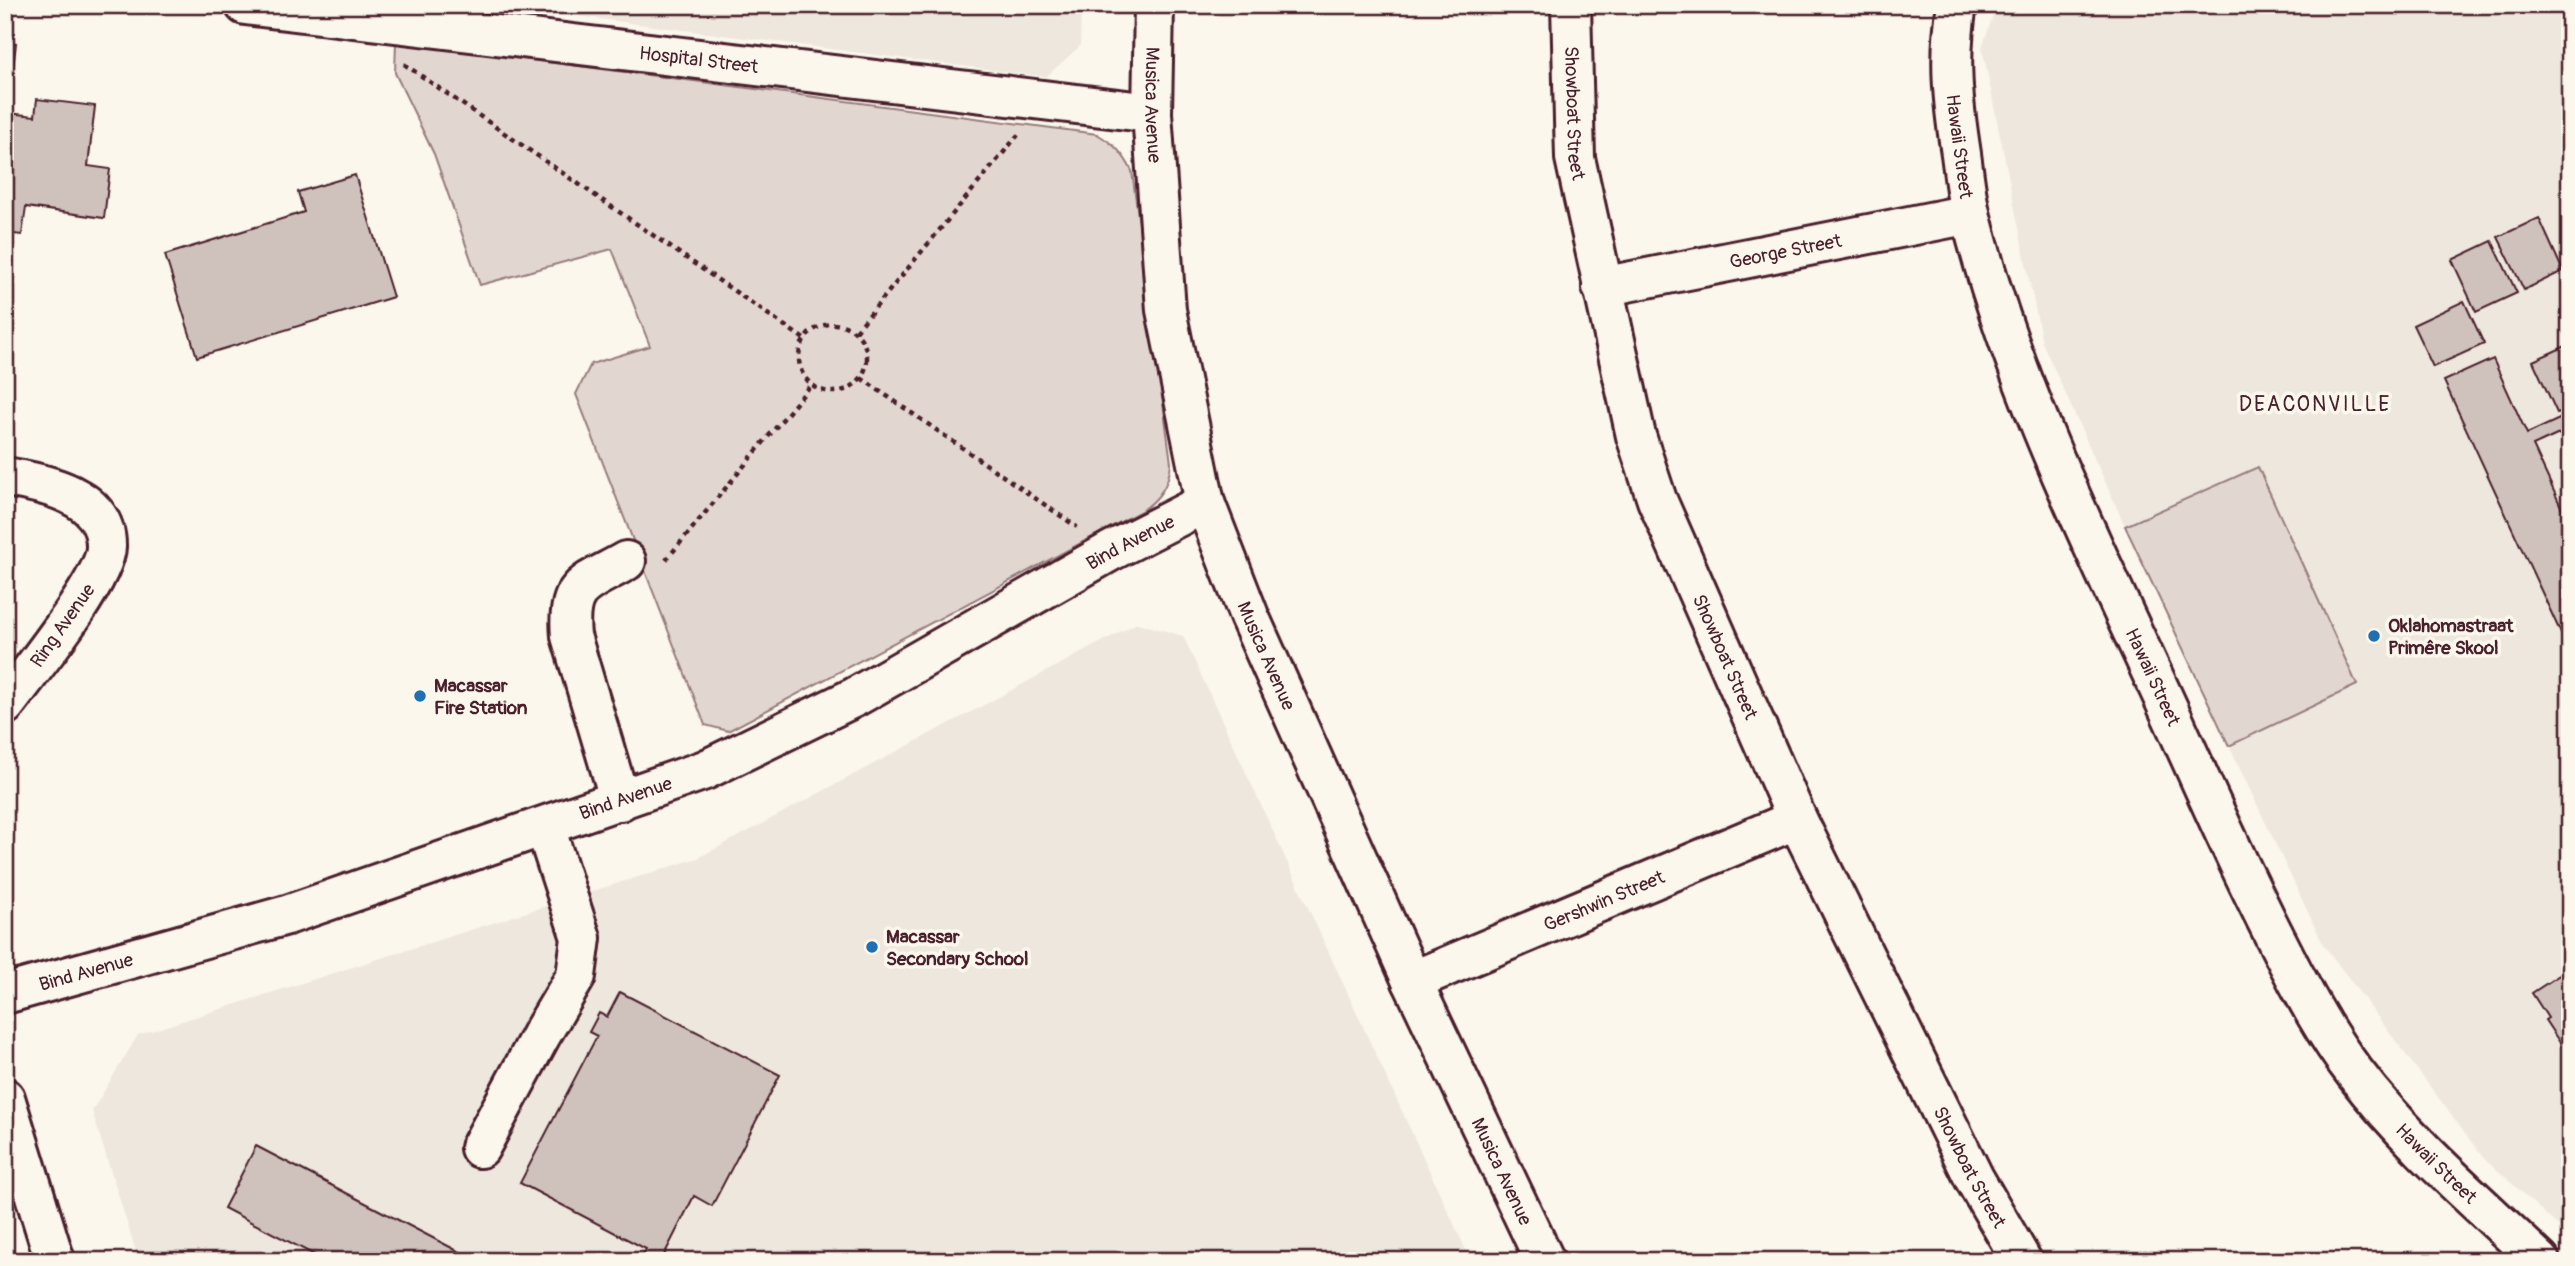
<svg xmlns="http://www.w3.org/2000/svg" width="2575" height="1266" viewBox="0 0 2575 1266" font-family="Pangolin,sans-serif">
	<rect width="100%" height="100%" fill="#fbf7ec"/>
	<filter id="ink" filterUnits="userSpaceOnUse"><feTurbulence type="fractalNoise" baseFrequency=".0143" numOctaves="2"/><feDisplacementMap in="SourceGraphic" scale="14" xChannelSelector="R" yChannelSelector="G"/><feConvolveMatrix kernelMatrix="1 2 1 2 8 2 1 2 1" color-interpolation-filters="sRGB"/></filter>
	<g filter="url(#ink)">
		<g fill="#eee7de">
			<polygon points="492,5 1081,5 1080,46 1046,77"/>
			<polygon points="1997,5 2570,5 2570,1237 2482,1156 2323,944 2125,526 2042,342 1982,47"/>
			<polygon points="1137,623 1183,636 1471,1261 139,1261 92,1111 138,1035 698,858"/>
		</g>
		<g fill="#e2d7d0" stroke="#967b7e" stroke-width="2">
			<path d="M396,42l701,92c17,10 26,19 35,37l39,292c-2,21 -11,35 -28,47l-415,221 -23,-6 -129,-331 15,-30 59,-18 -38,-97 -132,36 -46,-131 -39,-81z"/>
			<polygon points="2258,467 2357,685 2229,746 2125,526"/>
		</g>
		<g fill="#cfc2bc" stroke="#4a1f2b" stroke-width="2">
			<polygon points="845,5 867,5 866,11"/>
			<polygon points="5,42 16,43 8,113 35,116 37,99 95,106 88,166 110,169 104,218 26,207 22,235 5,233"/>
			<polygon points="355,175 393,297 197,357 165,255 304,212 298,192"/>
			<polygon points="2539,218 2563,271 2524,290 2498,237"/>
			<polygon points="2492,241 2517,293 2476,312 2452,260"/>
			<polygon points="2464,301 2484,344 2433,367 2413,325"/>
			<polygon points="2570,344 2570,429 2533,446 2570,526 2570,653 2444,381 2493,359 2527,434 2566,416 2563,411 2557,413 2533,361"/>
			<polygon points="2570,968 2570,1058 2545,1020 2548,1018 2532,993"/>
			<polygon points="620,992 780,1075 712,1206 694,1196 661,1261 641,1261 646,1249 520,1183 597,1036 589,1032 599,1013 607,1017"/>
			<polygon points="256,1146 477,1261 326,1261 224,1208"/>
		</g>
		<g fill="none" stroke-linecap="round" stroke-linejoin="round">
			<g stroke="#4a1f2b" stroke-width="44">
				<g id="minor">
					<path id="s1" d="M245,5l907,108"/>
					<path id="s2" d="M1154,5l-2,108 14,197 39,193 44,113 163,365 133,280"/>
					<path id="s3" d="M1571,5l4,153 61,278 21,64 140,319 177,359 48,83"/>
					<path id="s4" d="M1957,5c-9,53 -4,97 4,149 3,21 5,43 10,63 44,176 127,338 202,502 34,76 68,152 106,226 22,44 46,89 76,128 53,70 122,128 185,188"/>
					<path id="s5" d="M1602,287l368,-73"/>
					<path d="M5,477c39,6 102,18 101,70 -1,34 -78,127 -101,158"/>
					<path d="M620,801l-49,-165c-5,-53 15,-52 55,-75"/>
					<path id="s6" d="M1412,981l385,-162"/>
					<path id="s7" d="M5,994l282,-79 418,-145 150,-73 256,-146 94,-48"/>
					<polyline points="5,1098 55,1261"/>
					<polyline points="480,1148 541,1035 576,976 581,938 545,827"/>
				</g>
			</g>
			<g stroke="#4a1f2b" stroke-width="4.5" stroke-dasharray="5 5" stroke-linecap="butt">
				<polyline points="404,64 804,339"/>
				<circle cx="833" cy="358" r="34"/>
				<polyline points="856,331 1018,135"/>
				<polyline points="861,378 1077,527"/>
				<polyline points="666,560 811,385"/>
			</g>
			<use href="#minor" stroke="#fbf7ec" stroke-width="38"/>
		</g>
	</g>
	<g fill="#1f6fb2" stroke="#fbf7ec" stroke-width="2.5">
		<circle cx="2374" cy="636" r="7"/>
		<circle cx="420" cy="696" r="7"/>
		<circle cx="872" cy="947" r="7"/>
	</g>
	<g text-anchor="middle" stroke-width="7" stroke-linejoin="round" paint-order="stroke">
		<g font-size="19" fill="#4a1f2b" stroke="#fbf7ec">
			<text dy="7" stroke="none"><textPath href="#s1" startOffset="457">Hospital Street</textPath></text>
			<text dy="7" stroke="none"><textPath href="#s2" startOffset="100">Musica Avenue</textPath></text>
			<text dy="7" stroke="none"><textPath href="#s3" startOffset="108">Showboat Street</textPath></text>
			<text dy="7" stroke="none"><textPath href="#s4" startOffset="142">Hawaii Street</textPath></text>
			<text dy="7" stroke="none"><textPath href="#s5" startOffset="187">George Street</textPath></text>
			<text dy="7" stroke="none"><textPath href="#s7" startOffset="1218">Bind Avenue</textPath></text>
			<text transform="translate(62 625) rotate(-55)" y="7">Ring Avenue</text>
			<text dy="7" stroke="none"><textPath href="#s2" startOffset="667">Musica Avenue</textPath></text>
			<text dy="7" stroke="none"><textPath href="#s3" startOffset="676">Showboat Street</textPath></text>
			<text dy="7" stroke="none"><textPath href="#s4" startOffset="709">Hawaii Street</textPath></text>
			<text dy="7" stroke="none"><textPath href="#s7" startOffset="651">Bind Avenue</textPath></text>
			<text dy="7" stroke="none"><textPath href="#s6" startOffset="208">Gershwin Street</textPath></text>
			<text dy="7" stroke="none"><textPath href="#s7" startOffset="84">Bind Avenue</textPath></text>
			<text dy="7" stroke="none"><textPath href="#s4" startOffset="1276">Hawaii Street</textPath></text>
			<text dy="7" stroke="none"><textPath href="#s3" startOffset="1242">Showboat Street</textPath></text>
			<text dy="7" stroke="none"><textPath href="#s2" startOffset="1234">Musica Avenue</textPath></text>
		</g>
		<g font-size="19" font-weight="bold" fill="#4a1f2b" stroke="#fbf7ec" text-anchor="start">
			<text x="2388" y="632">Oklahomastraat<tspan x="2388" dy="22">Primêre Skool</tspan></text>
			<text x="434" y="692">Macassar<tspan x="434" dy="22">Fire Station</tspan></text>
			<text x="886" y="943">Macassar<tspan x="886" dy="22">Secondary School</tspan></text>
		</g>
		<g font-size="21" letter-spacing="2" fill="#4a1f2b" stroke="#fbf7ec">
			<text x="2315" y="411">DEACONVILLE</text>
		</g>
	</g>
	<rect width="2575" height="1266" fill="none" stroke="#fbf7ec" stroke-width="28"/>
	<rect x="14" y="14" width="2547" height="1238" fill="none" stroke="#4a1f2b" stroke-width="2.5" filter="url(#ink)"/>
</svg>
